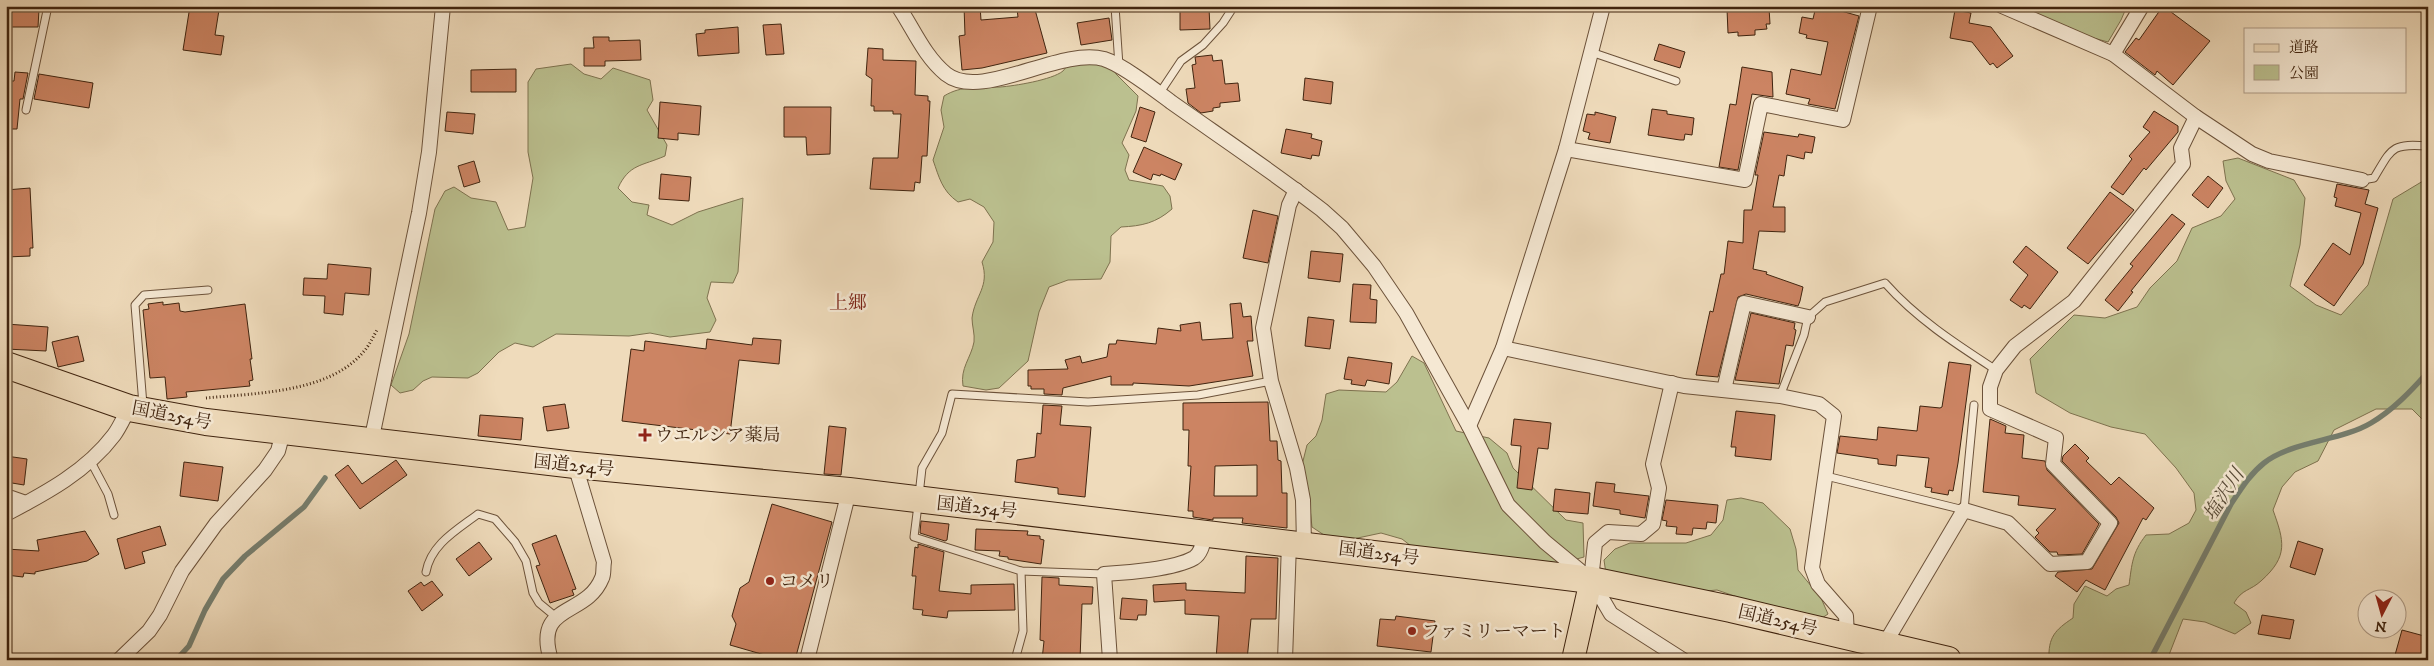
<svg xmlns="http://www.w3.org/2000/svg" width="2434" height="666" viewBox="0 0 2434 666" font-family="'IM FELL DW Pica','Noto Serif JP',serif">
	<rect width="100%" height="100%" fill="#efdbbb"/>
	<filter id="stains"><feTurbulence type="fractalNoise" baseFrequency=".004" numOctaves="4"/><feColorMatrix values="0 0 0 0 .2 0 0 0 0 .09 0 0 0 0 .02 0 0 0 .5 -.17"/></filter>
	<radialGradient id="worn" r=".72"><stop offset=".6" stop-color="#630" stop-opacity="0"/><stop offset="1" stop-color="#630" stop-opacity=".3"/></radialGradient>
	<g fill="#bbc08f" stroke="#7e724f">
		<polygon points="2018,6 2127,6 2121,20 2108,42 2090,37"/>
		<path d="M1107,55l9,19 22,22 -2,15 -14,32 7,12 -4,15 4,10 34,6 7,10 2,13c-16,14 -30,17 -51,18l-10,9 -1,26 -9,17 -33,1 -19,7 -10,25 -11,49 -29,27 -13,2 -23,-4c-3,-18 8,-28 11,-44 1,-8 -2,-16 -2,-24 3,-23 18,-31 10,-56l11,-20 1,-20 -10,-15 -14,-8 -12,3c-16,-11 -19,-25 -25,-42l11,-33 -3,-17 3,-14c18,-11 35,-8 56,-9 14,-1 52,-7 63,-16 4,-5 8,-10 12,-15z"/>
		<path d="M571,64l13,10 17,5 12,-11 37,12 3,20 -6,10 20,35 -2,11c-23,10 -36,8 -47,32l14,14 17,3 -2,10 25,10 26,-13 45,-14 -5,74 -5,11 -22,-1 -4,16 9,22 -6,12 -40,5 -20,-4 -21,3 -73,-2 -23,13 -18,-4 -16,9 -21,21 -10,5 -36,-1 -9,4 -10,9 -13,3 -9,-8 18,-51 26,-125 10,-18 9,-4 17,11 25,4 12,28 17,-3 8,-49 -5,-26v-70l8,-13z"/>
		<path d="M2238,158l56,22 11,18 -5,47 -10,41 26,19 25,10 27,-30 25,-86 35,-21v247l-16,-16h-36l-42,21 -16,31 -23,11 -13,15 -9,23c11,31 16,46 -12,71 -11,10 -19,8 -27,22l12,9 5,11 -16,11 -30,-12 -22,-3 -16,41h-118c-1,-23 6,-30 24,-42l1,-14 11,-18 22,10 9,-7 13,-4c3,-21 3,-32 17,-50l23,-1 20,-11 7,-13 -2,-17 -18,-25 -31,-34 -34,-7 -41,-14 -34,-20 -6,-34 44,-44 31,3 32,-11 13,-19 27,-27 15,-33 29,-12 14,-17 -9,-18 -3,-20z"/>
		<polygon points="1412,356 1424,363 1456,431 1489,438 1507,453 1513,468 1566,520 1583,523 1584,557 1558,564 1415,549 1402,539 1381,533 1353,539 1330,539 1312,527 1309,498 1302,465 1307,445 1316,436 1322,420 1326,394 1339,390 1386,392 1397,382"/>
		<polygon points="1741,498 1763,503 1790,529 1796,549 1798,570 1821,598 1828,614 1822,618 1746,600 1717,590 1695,592 1606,574 1604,560 1615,549 1630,543 1686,543 1711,535 1723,520 1727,500"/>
	</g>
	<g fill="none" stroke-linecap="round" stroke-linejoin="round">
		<g stroke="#767f70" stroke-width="5.5">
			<polyline points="176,660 189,646 205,610 223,579 245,556 304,507 325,478"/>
			<path d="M2150,660l81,-156c10,-15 19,-30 33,-41 28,-22 77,-22 107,-40 22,-13 40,-32 57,-51"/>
		</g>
	</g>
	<g fill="#cc8463" stroke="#40240f" fill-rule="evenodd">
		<polygon points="190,6 219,10 215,35 224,36 221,55 183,50"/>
		<polygon points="964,6 980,6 981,20 1018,17 1017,9 1034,6 1047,53 982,68 962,70 959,36 965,35"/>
		<polygon points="1733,6 1769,8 1770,24 1766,24 1767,29 1755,30 1755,35 1738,36 1738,32 1728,33 1727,9 1733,9"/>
		<polygon points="1816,6 1835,6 1834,9 1859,16 1835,109 1808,104 1810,99 1786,94 1791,69 1821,75 1828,42 1806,38 1807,35 1799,33 1802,17 1813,19"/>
		<polygon points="2163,6 2210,41 2173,85 2157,71 2155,75 2125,52 2136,38 2139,40"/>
		<polygon points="1209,8 1210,29 1180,30 1180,9"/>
		<polygon points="10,9 39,9 38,27 10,27"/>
		<polygon points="1955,10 1971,13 1969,23 1991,27 2013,56 1997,68 1993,63 1990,65 1972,42 1950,38"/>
		<polygon points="1109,18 1112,40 1081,45 1077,23"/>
		<polygon points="781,24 784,54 766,55 763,25"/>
		<polygon points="738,27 739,53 698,56 696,34 705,33 705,30"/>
		<polygon points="593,37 609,37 609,41 640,40 641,60 605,61 605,66 584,66 584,48 594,48"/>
		<polygon points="1659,44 1685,52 1680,68 1654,60"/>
		<polygon points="868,48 883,49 883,60 916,61 915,95 928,96 928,101 930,101 927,156 922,156 920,183 915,182 914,191 870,189 873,158 898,158 901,114 893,114 893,111 874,111 874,106 871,106 872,79 866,75"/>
		<polygon points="1212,55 1213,61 1222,60 1225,84 1238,83 1240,101 1220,103 1220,107 1213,108 1213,111 1201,113 1188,103 1186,89 1195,88 1192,65 1196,64 1195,57"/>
		<polygon points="1742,67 1772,72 1773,97 1752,94 1738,170 1719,167 1730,104 1736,105"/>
		<polygon points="516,69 516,92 471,92 471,70"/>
		<polygon points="15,72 28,73 23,99 20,99 17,129 6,129 6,81 14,81"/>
		<polygon points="39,74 93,83 89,108 34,99"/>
		<polygon points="1305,78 1333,82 1331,104 1303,100"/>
		<polygon points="660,102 701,106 699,135 678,133 678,140 658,138"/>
		<polygon points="784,107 831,107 830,154 807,155 806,137 784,137"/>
		<polygon points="1140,107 1155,112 1146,142 1131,137"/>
		<polygon points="1652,109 1667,111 1667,114 1694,118 1692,135 1685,134 1684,140 1680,140 1648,135"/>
		<polygon points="2154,111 2178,126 2178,132 2146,170 2144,168 2123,195 2111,187 2132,159 2129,156 2150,132 2143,127"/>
		<polygon points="447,112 475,114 473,134 445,131"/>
		<polygon points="1595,112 1616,117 1610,143 1588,139 1590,133 1583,131 1587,114 1595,115"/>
		<polygon points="1286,129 1312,134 1311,138 1322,141 1319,156 1312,155 1311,159 1281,153"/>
		<polygon points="1764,132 1798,137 1799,134 1815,137 1812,153 1805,152 1804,159 1787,155 1784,176 1779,175 1773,207 1785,207 1785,232 1759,231 1753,269 1767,272 1766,274 1803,287 1800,301 1798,306 1746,294 1738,297 1718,377 1696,375 1710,311 1713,312 1721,274 1724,274 1728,241 1743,243 1744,210 1752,210 1758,175 1755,175"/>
		<polygon points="1144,147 1182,164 1175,180 1161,174 1160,176 1153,174 1151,180 1133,172"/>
		<polygon points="474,161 480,182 464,187 458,166"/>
		<polygon points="661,174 691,177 689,201 659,199"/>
		<polygon points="2208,176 2223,188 2208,208 2192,195"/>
		<polygon points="2337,184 2369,190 2365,204 2378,208 2363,264 2334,306 2304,285 2333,243 2350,255 2361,213 2335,206 2337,198 2334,197"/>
		<polygon points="30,188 33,248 30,248 30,256 6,257 6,190"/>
		<polygon points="2110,192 2134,210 2088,264 2067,248"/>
		<polygon points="1253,210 1278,216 1268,263 1243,258"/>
		<polygon points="2172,214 2185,224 2131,291 2133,292 2118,311 2105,300 2133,266 2130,264"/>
		<polygon points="2026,246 2058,272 2030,309 2024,305 2022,308 2010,300 2028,275 2013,262"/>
		<polygon points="1311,251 1343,254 1340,282 1308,278"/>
		<polygon points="328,264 371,268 369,295 345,293 343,315 324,313 325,296 303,295 304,278 327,279"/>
		<polygon points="1353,284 1371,285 1370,299 1377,300 1376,323 1350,322"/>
		<polygon points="163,302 163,305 179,303 180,311 185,312 245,304 252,359 250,359 253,380 249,381 250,386 186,392 187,397 167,399 165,377 150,378 143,310 149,309 148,304"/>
		<polygon points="1241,303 1243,317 1251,316 1253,341 1247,341 1253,376 1189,386 1133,383 1133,385 1111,385 1111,376 1063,388 1062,395 1044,394 1044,389 1031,389 1031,386 1028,386 1028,370 1068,369 1065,360 1080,356 1082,363 1107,357 1109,344 1116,344 1117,340 1156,344 1158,328 1181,331 1180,325 1200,322 1202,340 1233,338 1230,304"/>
		<polygon points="1751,313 1795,323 1794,329 1796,330 1793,346 1786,345 1779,384 1735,380"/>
		<polygon points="1308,317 1334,320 1330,349 1305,346"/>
		<polygon points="6,324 48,327 46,351 6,349"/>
		<polygon points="78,336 84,361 58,367 52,342"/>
		<polygon points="753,338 781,340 779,364 739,360 730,434 622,421 631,349 644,351 645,341 706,349 707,339 752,345"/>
		<polygon points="1348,357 1392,363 1389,384 1367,380 1365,386 1351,384 1352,380 1344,379"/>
		<polygon points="1949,362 1971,365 1958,463 1953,491 1949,490 1948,495 1931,492 1932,488 1925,487 1929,458 1897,455 1896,466 1878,464 1878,459 1837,453 1840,436 1877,440 1878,427 1917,431 1920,406 1940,408 1942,407"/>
		<path d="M1268,402l2,39h7l1,19 3,1 1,32h5v35l-45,-5 1,-5h-30v2l-20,-3v-6h-5l3,-45h-3l1,-36h-6v-27zM1257,465v31h-43l1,-30z"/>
		<polygon points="565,404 569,428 547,431 543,407"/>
		<polygon points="1043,405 1062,406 1060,425 1091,427 1085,497 1058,494 1058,488 1015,482 1017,460 1035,457 1037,433 1041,434"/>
		<polygon points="1736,411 1775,415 1771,460 1735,456 1736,447 1731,447"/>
		<polygon points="480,415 523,418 521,440 478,436"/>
		<polygon points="1514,419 1551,423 1548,449 1538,448 1532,490 1517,488 1521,446 1511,445"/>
		<polygon points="1990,419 2006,426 2005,433 2024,435 2022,458 2045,461 2047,470 2099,524 2082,554 2058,555 2057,552 2050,552 2035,537 2039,533 2036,530 2056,509 2018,505 2019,496 1983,492"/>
		<polygon points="829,426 846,428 841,475 824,474"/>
		<polygon points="2075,444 2089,458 2086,461 2111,485 2119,477 2154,508 2146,520 2143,518 2105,590 2086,580 2077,592 2055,576 2058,572 2092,569 2119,523 2116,517 2062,461 2063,456"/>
		<polygon points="6,456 27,459 24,485 6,482"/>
		<polygon points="396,460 407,475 360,509 335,475 348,465 362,484"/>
		<polygon points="184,462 223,467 218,501 180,496"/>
		<polygon points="1596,482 1615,484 1614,492 1649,496 1645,518 1620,514 1620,510 1593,506"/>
		<polygon points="1555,489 1590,493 1588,514 1553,511"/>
		<polygon points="1666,500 1718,505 1716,523 1707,522 1706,529 1693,528 1692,535 1676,534 1677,527 1666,526 1667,521 1662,520"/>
		<polygon points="772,504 832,522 795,660 782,660 730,645 736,624 732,616 740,588 749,582"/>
		<polygon points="921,521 949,524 947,540 945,541 920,533"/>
		<polygon points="160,526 166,545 142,552 145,563 125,569 117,539"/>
		<polygon points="976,529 1028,531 1027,535 1040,536 1040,539 1044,540 1041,564 1008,559 1008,557 999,556 1000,551 975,550"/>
		<polygon points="85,531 99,554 87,561 35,572 35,574 24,573 23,577 6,575 6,549 39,551 37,540"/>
		<polygon points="556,535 576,589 572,590 574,595 550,603 536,566 540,565 532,544"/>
		<polygon points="2298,541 2323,549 2315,575 2290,567"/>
		<polygon points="479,542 492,559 469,576 456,559"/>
		<polygon points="918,544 944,552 939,591 971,594 971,585 1014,584 1015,610 948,611 947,618 922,615 923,610 913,609 916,576 912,576 915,547 918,548"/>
		<polygon points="1246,556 1278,558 1276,619 1251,619 1247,660 1216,660 1219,616 1185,614 1185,600 1154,602 1153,585 1186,583 1186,590 1245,593"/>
		<polygon points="1042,577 1059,578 1059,585 1093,587 1092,604 1082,604 1080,660 1042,660 1044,641 1040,640"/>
		<polygon points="432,581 443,595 422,611 408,591 421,582 424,586"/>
		<polygon points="1122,598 1147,600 1146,615 1138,615 1137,620 1120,619"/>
		<polygon points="2262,615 2294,620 2290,639 2258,634"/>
		<polygon points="1396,616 1435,621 1431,652 1377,646 1380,619 1395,620"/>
		<polygon points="2402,630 2428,637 2428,660 2410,660 2395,655"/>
	</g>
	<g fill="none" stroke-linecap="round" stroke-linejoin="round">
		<g stroke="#6c523a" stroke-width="9">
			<g id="lane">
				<polyline points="1115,6 1119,66"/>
				<polyline points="1591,52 1676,81"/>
				<polyline points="1159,94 1181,61 1203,45 1223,23 1234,6"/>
				<polyline points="26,110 48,6"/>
				<path d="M2362,180l12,-2c18,-30 17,-35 54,-32"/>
				<path d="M1780,396l24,-61 4,-18 17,-15 60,-19c32,36 71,61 111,87"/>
				<polyline points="143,405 135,305 144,295 208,290"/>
				<polyline points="90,460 108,494 114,515"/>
				<polyline points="1826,476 1964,510 1974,405"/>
				<polyline points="919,495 922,468 942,433 952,394 1088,402 1198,395 1271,381"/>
				<polyline points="918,505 914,537 1021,571 1104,574"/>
				<path d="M426,572c5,-28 31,-42 52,-58l17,5 20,23 11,19 7,32 6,10 17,14"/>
				<polyline points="1015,660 1023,631 1021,571"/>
			</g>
		</g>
		<g stroke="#6c523a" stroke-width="16">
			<g id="street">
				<path d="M898,6c15,22 26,50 48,68 35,28 113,-27 158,-15 19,6 51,31 67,43 51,36 102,70 151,108l20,18 32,38 32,47 63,113 39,79 37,37 46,38 20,34 72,46"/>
				<polyline points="2002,6 2113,54 2196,117 2252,154 2269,161 2362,180"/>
				<polyline points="2113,54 2142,6"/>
				<polyline points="1566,149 1745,180 1761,104 1843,120 1870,6"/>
				<polyline points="1296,190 1289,205 1263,328 1271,381 1297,468 1303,500 1304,544"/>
				<polyline points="1503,348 1684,386 1780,396 1819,404 1834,416 1812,568 1818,584 1846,616 1847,636"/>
				<polyline points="1724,390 1744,303 1808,317"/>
				<polyline points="1469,426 1503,348 1566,149 1603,6"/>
				<polyline points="371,442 419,213 429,152 443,6"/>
				<polyline points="6,496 26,503"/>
				<path d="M6,514c40,-21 81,-43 108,-79 6,-8 10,-18 15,-27"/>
				<polyline points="1591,580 1595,543 1608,532 1641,534 1653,524 1659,488 1653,464 1672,383"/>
				<polyline points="119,660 149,631 160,615 182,571 216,524 265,470 278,451 283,432"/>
				<path d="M551,660c-18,-58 35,-42 51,-82 2,-4 1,-11 2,-16l-29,-97"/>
				<polyline points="807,660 849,491"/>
				<path d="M1110,660l-6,-86c22,-1 71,-5 90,-16 8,-5 9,-16 11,-24"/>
				<polyline points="1285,660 1289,543"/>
				<polyline points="1879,660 1884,645 1964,510 2008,523 2050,564 2087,562 2110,523 2053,464 2056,438 1990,409 1990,387 1996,370 2015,346 2074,301 2183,164 2181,148 2196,117"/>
			</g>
		</g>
		<g stroke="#40240f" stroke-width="24">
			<polyline id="primary" points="1573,660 1591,580"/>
		</g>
		<g stroke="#40240f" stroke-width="28">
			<polyline id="highway" points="6,365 129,408 206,422 575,465 849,491 1591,580 1731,609 1948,660"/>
		</g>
		<path stroke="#40240f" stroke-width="3" stroke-dasharray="1 2.5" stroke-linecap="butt" d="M206,398c51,-5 125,-5 159,-48 5,-6 8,-13 12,-20"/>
		<use href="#lane" stroke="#f5e8d3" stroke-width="7"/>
		<use href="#street" stroke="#f5e8d3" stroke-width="14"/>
		<use href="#primary" stroke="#efdbbb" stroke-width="22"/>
		<use href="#highway" stroke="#efdbbb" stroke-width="26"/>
	</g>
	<g fill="#8f2418" stroke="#f5e8d3" stroke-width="2">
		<path d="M642.5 427.5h5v5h5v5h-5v5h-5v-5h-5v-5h5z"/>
		<circle cx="770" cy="581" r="5"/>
		<circle cx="1412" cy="631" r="5"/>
	</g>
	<g text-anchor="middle" stroke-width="5" stroke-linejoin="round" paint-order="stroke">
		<g font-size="18" fill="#40240f" stroke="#f5e8d3">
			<text transform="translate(172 415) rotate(11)" y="6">国道254号</text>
			<text transform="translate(574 465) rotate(6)" y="6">国道254号</text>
			<text transform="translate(977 507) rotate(6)" y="6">国道254号</text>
			<text transform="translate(1379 553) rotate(7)" y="6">国道254号</text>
			<text transform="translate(1778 620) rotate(13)" y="6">国道254号</text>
		</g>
		<g font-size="18" fill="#40240f" stroke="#f5e8d3" text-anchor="start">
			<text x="655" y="441">ウエルシア薬局</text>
			<text x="780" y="587">コメリ</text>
			<text x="1422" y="637">ファミリーマート</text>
		</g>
		<g font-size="19" fill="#7a1f14" stroke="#f5e8d3">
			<text x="848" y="309">上郷</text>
		</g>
		<g font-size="19" font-style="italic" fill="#564a37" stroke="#f5e8d3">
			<text transform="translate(2223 494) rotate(-57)" y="7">塩沢川</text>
		</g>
	</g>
	<rect width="2434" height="666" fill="none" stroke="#efdbbb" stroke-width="25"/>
	<rect x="8" y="8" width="2419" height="651" fill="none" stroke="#40240f" stroke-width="2.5"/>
	<rect x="12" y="12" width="2409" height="641" fill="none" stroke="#40240f"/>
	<rect x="2244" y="28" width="162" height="65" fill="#f5e8d3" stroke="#ad9a85"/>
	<rect x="2254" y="44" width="25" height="8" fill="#efdbbb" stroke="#ad9a85"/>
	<text x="2289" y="52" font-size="15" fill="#40240f">道路</text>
	<rect x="2254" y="65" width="25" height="15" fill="#bbc08f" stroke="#ad9a85"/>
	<text x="2289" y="78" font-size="15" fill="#40240f">公園</text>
	<g transform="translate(2382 614) rotate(186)"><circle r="24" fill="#f5e8d3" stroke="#ad9a85"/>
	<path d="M0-4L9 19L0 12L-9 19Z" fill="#8f2418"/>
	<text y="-8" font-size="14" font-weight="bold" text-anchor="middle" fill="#40240f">N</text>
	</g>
	<rect width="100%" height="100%" filter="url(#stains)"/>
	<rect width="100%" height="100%" fill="url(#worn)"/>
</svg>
